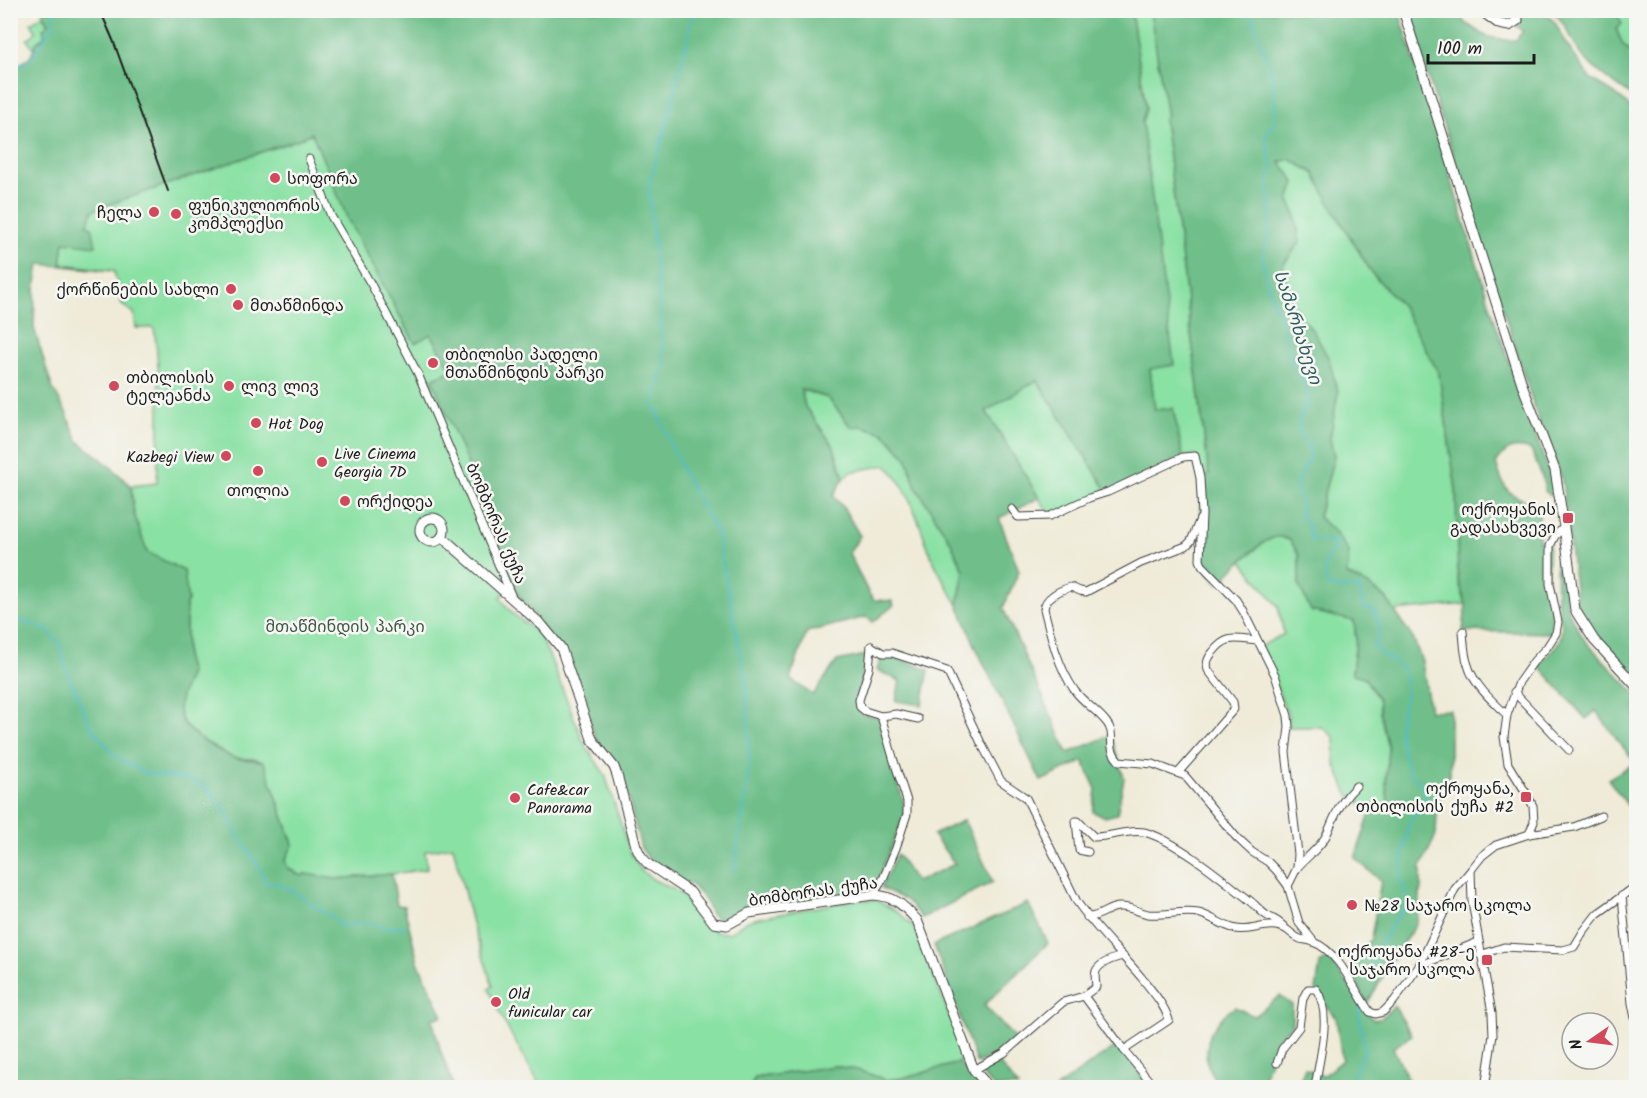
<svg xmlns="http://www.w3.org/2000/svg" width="1647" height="1098" viewBox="0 0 1647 1098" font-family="Kalam,'Noto Sans Georgian',sans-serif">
	<rect width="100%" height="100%" fill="#f6f6f2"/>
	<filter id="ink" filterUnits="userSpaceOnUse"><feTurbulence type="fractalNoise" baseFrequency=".0167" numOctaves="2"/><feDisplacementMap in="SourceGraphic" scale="12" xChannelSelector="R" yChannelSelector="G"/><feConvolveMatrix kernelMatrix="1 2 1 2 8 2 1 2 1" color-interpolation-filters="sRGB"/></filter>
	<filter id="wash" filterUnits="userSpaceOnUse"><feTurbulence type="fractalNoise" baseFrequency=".008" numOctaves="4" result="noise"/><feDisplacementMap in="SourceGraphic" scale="24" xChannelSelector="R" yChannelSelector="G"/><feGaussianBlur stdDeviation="1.35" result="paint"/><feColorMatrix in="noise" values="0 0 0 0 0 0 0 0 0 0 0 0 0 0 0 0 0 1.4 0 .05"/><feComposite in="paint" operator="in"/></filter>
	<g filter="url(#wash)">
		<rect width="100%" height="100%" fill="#efebd8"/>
		<g fill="#8ae1a4" stroke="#537e60" stroke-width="1.5">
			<polygon points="1131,11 1150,11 1167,117 1164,119 1209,476 1200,478 1195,456 1183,457 1173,408 1155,410 1150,368 1173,365 1142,122 1146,108"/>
			<polygon points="1615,11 1636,11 1636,57 1623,45 1616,28 1622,24"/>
			<polygon points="43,15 49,24 45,36 36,43 34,49 27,40 36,32 31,23"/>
			<path d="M312,133l37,89 65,120 17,-8 21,36 -20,9 37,88 44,114 -13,17 13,16 25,19 11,22 35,88 21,32 25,77 11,18 13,10 19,9 12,9 16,21 14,13 14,1 16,-11 13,-4 97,-18h21l20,11 15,13 7,12 48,121 -11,7 -52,14 -17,2 -29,-10 -23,-4 -79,12 -5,9h-209l-37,-65 -15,-33 4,-3 -20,-59 -20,-81 -28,5 2,18 -35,5 -57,5 -30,-5 -4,2 -13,-8 -3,-7 8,-17 -29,-82 -9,-3 -22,-1 -33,-19 -17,-15 -4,-12v-12l11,-27 -4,-13v-56l2,-3 -26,-41 -15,-8 -13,-38 -3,-28 26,-3c2,-51 5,-104 -3,-155h-18l-2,-15 -12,-8 -8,-34 -53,-7 3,-22 23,-17 6,-15 206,-71z"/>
			<polygon points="1290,159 1314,173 1333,209 1372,273 1402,306 1439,374 1456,490 1458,579 1466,604 1395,611 1386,598 1368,585 1347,575 1335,532 1318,517 1334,456 1329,439 1338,392 1315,334 1293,305 1283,265 1299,242 1295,213 1289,201 1295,182 1280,162"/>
			<polygon points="1037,380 1108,492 1050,516 986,411"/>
			<path d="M801,389l10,4 17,5 23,29 10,-1 23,7 23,25 9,29 35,55 13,29 -6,34c-9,-15 -18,-30 -25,-45 -14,-33 -21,-70 -47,-95l-35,7 -7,6 -11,-33 -28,-38z"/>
			<polygon points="1277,536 1290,540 1299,555 1299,586 1354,621 1356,640 1352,673 1364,677 1378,698 1381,718 1388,747 1386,783 1388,802 1382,810 1371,811 1348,794 1335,764 1334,737 1322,727 1289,727 1288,716 1261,646 1284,634 1278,606 1242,561 1264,542"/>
		</g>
		<g fill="#6fbf8a" stroke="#466e53" stroke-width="1.5">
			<path d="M44,10l1087,1 15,97 -4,14 32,243 -24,4 5,41 18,-2 10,49 -75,35 -71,-112 -51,31 53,87 -40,20 20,53 -16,37 65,145 43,-18 13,43 -7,36 -12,3 -12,-5 3,-23 -13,-28 -42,20 -65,-133 -18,-43 6,-34 -13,-29 -35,-55 -9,-29 -23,-25 -23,-7 -10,1 -23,-29 -27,-9 4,18 28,38 11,33 -11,18 10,11 17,29 -11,17 20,41 5,6 18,1 2,4 -21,17 -7,-5 -59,15 -17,47 23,16 24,-34 29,-6 -1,15 -8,23 -2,13 7,8 17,4 25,86v12l-31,75 -33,4 -37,7 -55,5 -22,12h-8l-7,-5 -6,-14 -14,-16 -20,-8 -22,-17 -8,-11 -16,-64 -7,-15 -22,-30 -24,-69 -44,-63 -10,-12 -49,-128 -37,-88 20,-9 -21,-36 -16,9 -66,-121 -37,-89 -13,6 -206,71 -6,15 5,2 4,19 -32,-4 -3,22 53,7 -75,-7 -4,26 -1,38 18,59 14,25 12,29 31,24 22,21 3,28 13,38 37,19 4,30 -2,3v56l4,13c-15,34 -19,49 17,70 8,5 17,11 25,14 9,4 20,1 32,5l29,82 -8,17 3,8 13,7 4,-2 30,5 57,-5 5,31 7,1 14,56 25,54 -11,3 9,33 13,35 -443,1 -1,-1009 6,-4 -2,-6 17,-13 5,-13 9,-7 -2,-7 6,-6 -7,-11z"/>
			<path d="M1150,11h249l99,320 52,144 6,24 -11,-8 -2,-12 -12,-29c-16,-6 -25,-2 -35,13 9,32 13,32 43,42v37l10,-1 -2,37 5,43 -1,12 -88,-2 3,-27 -8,-25 -2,-89 -17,-116 -37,-68 -30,-33 -39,-64 -19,-36 -24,-14 -10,3 15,20 -6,19 6,12 5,29 -17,23 10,40 22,29 14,25 9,33 -8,47 4,17 -16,61 17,15 14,20 -2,23 21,10 18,13 28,42 8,22 8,49 20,-1v66l-13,34 -1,25 -15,32v20l-4,36 -20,29 -30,52c-8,-14 -13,-26 -14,-42l18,-23 10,-58 -26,-23 16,-47 11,-1 6,-9 -2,-18 2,-36 -7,-29 -3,-20 -14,-21 -12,-3 4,-34 -2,-19 -43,-10 -12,-25v-31l-9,-15c-4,-1 -10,-4 -14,-3 -16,3 -46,35 -57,47l-17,-19 -2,-87 9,-3 -45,-357 3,-2z"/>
			<path d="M1411,11h53l-1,10c22,15 25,19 53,19l7,-9 -6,-5 5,-12 -1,-3h21l13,11 10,20 25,36 31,20 15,16v567c-24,-24 -47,-44 -59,-77l-15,-125 -21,-51 -122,-379z"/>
			<path d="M1552,11h63l7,13 -6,5 7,16 13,12v42c-19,-14 -40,-26 -55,-45 -10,-15 -16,-32 -29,-43z"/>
			<polygon points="1559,550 1561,551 1567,609 1585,641 1636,694 1636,817 1608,779 1635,763 1596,711 1586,719 1538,665 1555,648 1561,637 1562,625 1557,600 1556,552"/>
			<polygon points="893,656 929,670 922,705 896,701 900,681 877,670 881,658"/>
			<polygon points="964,820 993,882 922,918 906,900 881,888 897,854 916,882 955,864 933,835"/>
			<polygon points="1028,903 1048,943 984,1005 1015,1039 1002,1051 978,1063 976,1062 934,945"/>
			<polygon points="1328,958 1349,985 1366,1012 1374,1020 1381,1018 1394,1006 1412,1035 1393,1048 1412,1087 1297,1088 1305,1068 1323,1076 1342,1060 1336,1017 1324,1004 1316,989 1320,964"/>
			<polygon points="1280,996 1292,1005 1292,1025 1280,1036 1260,1087 1217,1087 1206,1060 1209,1035 1224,1015 1235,1007 1254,1016"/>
			<polygon points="1119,1044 1155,1088 1056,1088"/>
			<polygon points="996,1060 1018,1087 994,1087 979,1071"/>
			<polygon points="957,1062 985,1088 750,1088 755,1078 827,1067 834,1066 857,1070 886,1080 903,1078 955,1064"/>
		</g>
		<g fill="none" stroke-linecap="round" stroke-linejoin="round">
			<g stroke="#51bec9" stroke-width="2">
				<polyline points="694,10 672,104 649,184 664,366 653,403 684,474 717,533 746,683 750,762 734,872"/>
				<path d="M1250,10l22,64 4,43 -6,13 -5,4 8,38 -5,7v9l4,16 -5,37 -4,12v8l8,35 7,15 12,44 3,9 11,17 4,22c-12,17 -13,30 2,45v9l-14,27 5,22v10l7,9 3,14 12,3h14c-7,22 -17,14 -10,43l11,4 22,-2 2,20 10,2c10,17 10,18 2,37 2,2 4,5 6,7 8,6 17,7 22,17 11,22 -3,39 -3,60 0,12 8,34 12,46l7,4 7,14 -4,16 -11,10 -9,45v14l8,23c-21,25 -30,41 -39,72"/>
				<polyline points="52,20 55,10"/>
				<polyline points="10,81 17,76 16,70 33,56 54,23"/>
				<polyline points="10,616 46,630 60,644 65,667 91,727 115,756 147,774 189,779 208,789 226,811 239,837 261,870 265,883 279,884 295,892 314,906 333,917 340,926 370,922 382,927 391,928 405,927"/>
				<polyline points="1348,1088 1365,1049 1359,1017 1360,1007"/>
			</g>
		</g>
	</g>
	<g filter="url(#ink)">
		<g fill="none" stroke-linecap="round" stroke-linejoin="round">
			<g stroke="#3c3b38" stroke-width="9">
				<g id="street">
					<polyline points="309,159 331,216 372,286 418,374 512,597"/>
					<polyline points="1012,509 1018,517 1050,516 1089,498 1108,492 1183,457 1195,456 1200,478 1202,514 1200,560 1202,565 1236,600 1243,611 1275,675 1288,716 1289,727 1286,752 1298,854 1297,868 1288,886 1299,923 1314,942"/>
					<path d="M1200,519l-9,22 -5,5 -45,17 -55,29 -6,-1 -9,-4c-11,3 -26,10 -27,22 7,28 14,58 31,82 9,12 23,20 32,32 10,13 -2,23 12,38l34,3 32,12 52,62 15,14 16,10 8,8 12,16"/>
					<path d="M1463,631c1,11 1,24 5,34 5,19 25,37 39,50"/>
					<path d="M871,646l12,7h9l55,18 34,72 20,38 25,17 51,104c19,27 43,50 64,75 11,14 23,27 28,43l-45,30"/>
					<polyline points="871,646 869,669 859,700 860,707 865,711 881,716 896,714 918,719"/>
					<polyline points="1514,692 1569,750"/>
					<path d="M1178,773l56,-64 -1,-7 -25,-32c-2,-8 0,-12 5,-18 14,-18 23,-13 44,-11"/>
					<polyline points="1529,834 1574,827 1601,816"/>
					<path d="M1088,852l-9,-2 -3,-29h2l16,16c17,0 34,-8 50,-5 30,7 80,48 105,68 6,4 11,11 17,15 8,5 12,5 19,13"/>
					<path d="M1297,868c9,-11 22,-19 29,-32 3,-6 5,-12 8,-18 5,-12 12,-22 22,-32"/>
					<polyline points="873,895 883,879 896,848 907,814 907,801 894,761 881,716"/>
					<polyline points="1622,896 1632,1003 1636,1023"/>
					<path d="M1087,917c14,1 21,-11 34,-10 9,0 18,5 27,7 16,2 34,-4 50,-1 13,3 24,13 38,16 14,3 27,-5 40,-3 14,2 13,8 24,13 4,1 9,1 13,3 26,9 42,49 57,70l6,2 7,-2 11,-11 25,-35 36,-77 16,-19"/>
					<polyline points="1480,955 1504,947 1563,950 1574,947 1583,932 1597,914 1636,886"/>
					<polyline points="1419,966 1478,942"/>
					<polyline points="1084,996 1124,1050 1155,1088"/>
					<path d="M1277,1063l5,-14 17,-22 4,-29 5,-9h8c17,25 3,69 -1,99"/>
					<path d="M974,1070l30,-17 59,-51 21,-6 12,-9c0,-5 -2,-11 0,-16 4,-9 19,-13 27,-15"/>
					<polyline points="1485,1088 1493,1035 1492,1013 1472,902 1471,870 1482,856 1496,845 1529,834 1534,822 1533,806 1528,796 1508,764 1504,737 1507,715 1519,682 1534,661 1547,647 1556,633 1558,622 1550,584 1550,546 1555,536 1564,527"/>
				</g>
			</g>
			<g stroke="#3c3b38" stroke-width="11">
				<g id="secondary">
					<polyline points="1403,10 1523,387 1555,470 1564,527 1575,610 1594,640 1636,686"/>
					<polyline points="1480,10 1499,24 1509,26 1518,20 1516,10"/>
					<circle cx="432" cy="530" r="12"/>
					<path d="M442,537l100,88 19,23 31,91 22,28 3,8 19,71 5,10 7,8 42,28 24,31 13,2 22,-12 124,-18c22,1 30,10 44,25l57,150 16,18"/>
				</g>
			</g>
			<use href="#street" stroke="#fff" stroke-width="7"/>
			<use href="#secondary" stroke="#fff" stroke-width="9"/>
			<polyline stroke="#1c1c1c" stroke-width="2" points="100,10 113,40 168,191"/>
		</g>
	</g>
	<g fill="#d1495b" stroke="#f6f6f2" stroke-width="2">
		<circle cx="275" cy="178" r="6"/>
		<circle cx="154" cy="212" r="6"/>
		<circle cx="176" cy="214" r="6"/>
		<circle cx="231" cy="289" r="6"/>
		<circle cx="238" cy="305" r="6"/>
		<circle cx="433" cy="363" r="6"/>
		<circle cx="114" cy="386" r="6"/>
		<circle cx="229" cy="386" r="6"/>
		<circle cx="256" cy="423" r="6"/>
		<circle cx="226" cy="456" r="6"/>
		<circle cx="322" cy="462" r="6"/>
		<circle cx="258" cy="471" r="6"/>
		<circle cx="345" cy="501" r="6"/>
		<rect x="1562" y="512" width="12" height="12" rx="3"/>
		<rect x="1520" y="791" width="12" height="12" rx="3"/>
		<circle cx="515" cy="798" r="6"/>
		<circle cx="1352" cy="905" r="6"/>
		<rect x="1481" y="954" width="12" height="12" rx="3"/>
		<circle cx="496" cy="1002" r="6"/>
	</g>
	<g text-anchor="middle" stroke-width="5" stroke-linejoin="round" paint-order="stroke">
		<g font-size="16" fill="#1c1c1c" stroke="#f6f6f2" text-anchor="start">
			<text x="287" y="184">სოფორა</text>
			<text x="188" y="211">ფუნიკულიორის<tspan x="188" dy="18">კომპლექსი</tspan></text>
			<text x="142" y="218" text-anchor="end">ჩელა</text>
			<text x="219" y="295" text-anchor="end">ქორწინების სახლი</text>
			<text x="250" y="311">მთაწმინდა</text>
			<text x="445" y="360">თბილისი პადელი<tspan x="445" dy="18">მთაწმინდის პარკი</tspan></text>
			<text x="126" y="383">თბილისის<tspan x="126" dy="18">ტელეანძა</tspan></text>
			<text x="241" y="392">ლივ ლივ</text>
			<text x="268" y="429">Hot Dog</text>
			<text x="334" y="459">Live Cinema<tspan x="334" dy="18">Georgia 7D</tspan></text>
			<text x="214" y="462" text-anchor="end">Kazbegi View</text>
			<text x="258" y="496" text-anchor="middle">თოლია</text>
			<text x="357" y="507">ორქიდეა</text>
			<text x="1556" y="515" text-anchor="end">ოქროყანის<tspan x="1556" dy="18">გადასახვევი</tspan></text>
			<text x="1514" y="794" text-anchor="end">ოქროყანა,<tspan x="1514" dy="18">თბილისის ქუჩა #2</tspan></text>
			<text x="527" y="795">Cafe&amp;car<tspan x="527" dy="18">Panorama</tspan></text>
			<text x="1364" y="911">№28 საჯარო სკოლა</text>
			<text x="1475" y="957" text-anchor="end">ოქროყანა #28-ე<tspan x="1475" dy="18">საჯარო სკოლა</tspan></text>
			<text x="508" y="999">Old<tspan x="508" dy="18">funicular car</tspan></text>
		</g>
		<g font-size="16" fill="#1c1c1c" stroke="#f6f6f2">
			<text transform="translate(497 523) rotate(67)" y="6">ბომბორას ქუჩა</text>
			<text transform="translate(813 891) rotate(-8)" y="6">ბომბორას ქუჩა</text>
		</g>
		<g font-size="16" fill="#3d5745" stroke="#f6f6f2">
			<text x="345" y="632">მთაწმინდის პარკი</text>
		</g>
		<g font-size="18" font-style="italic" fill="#315d61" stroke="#f6f6f2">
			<text transform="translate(1298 327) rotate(72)" y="6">სამარხახევი</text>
		</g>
	</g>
	<rect width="1647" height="1098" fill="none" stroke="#f6f6f2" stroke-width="36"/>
	<g transform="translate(1590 1041) rotate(256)"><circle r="28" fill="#f6f6f2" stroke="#9f9f9c" stroke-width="1.5"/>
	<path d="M0-4.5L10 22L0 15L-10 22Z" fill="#d1495b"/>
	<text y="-9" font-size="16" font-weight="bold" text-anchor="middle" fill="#1c1c1c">N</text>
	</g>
	<path d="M1428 54v9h106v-9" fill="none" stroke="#1c1c1c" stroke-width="3"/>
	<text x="1437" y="54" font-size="18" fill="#1c1c1c" stroke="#f6f6f2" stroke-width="4.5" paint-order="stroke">100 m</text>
</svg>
